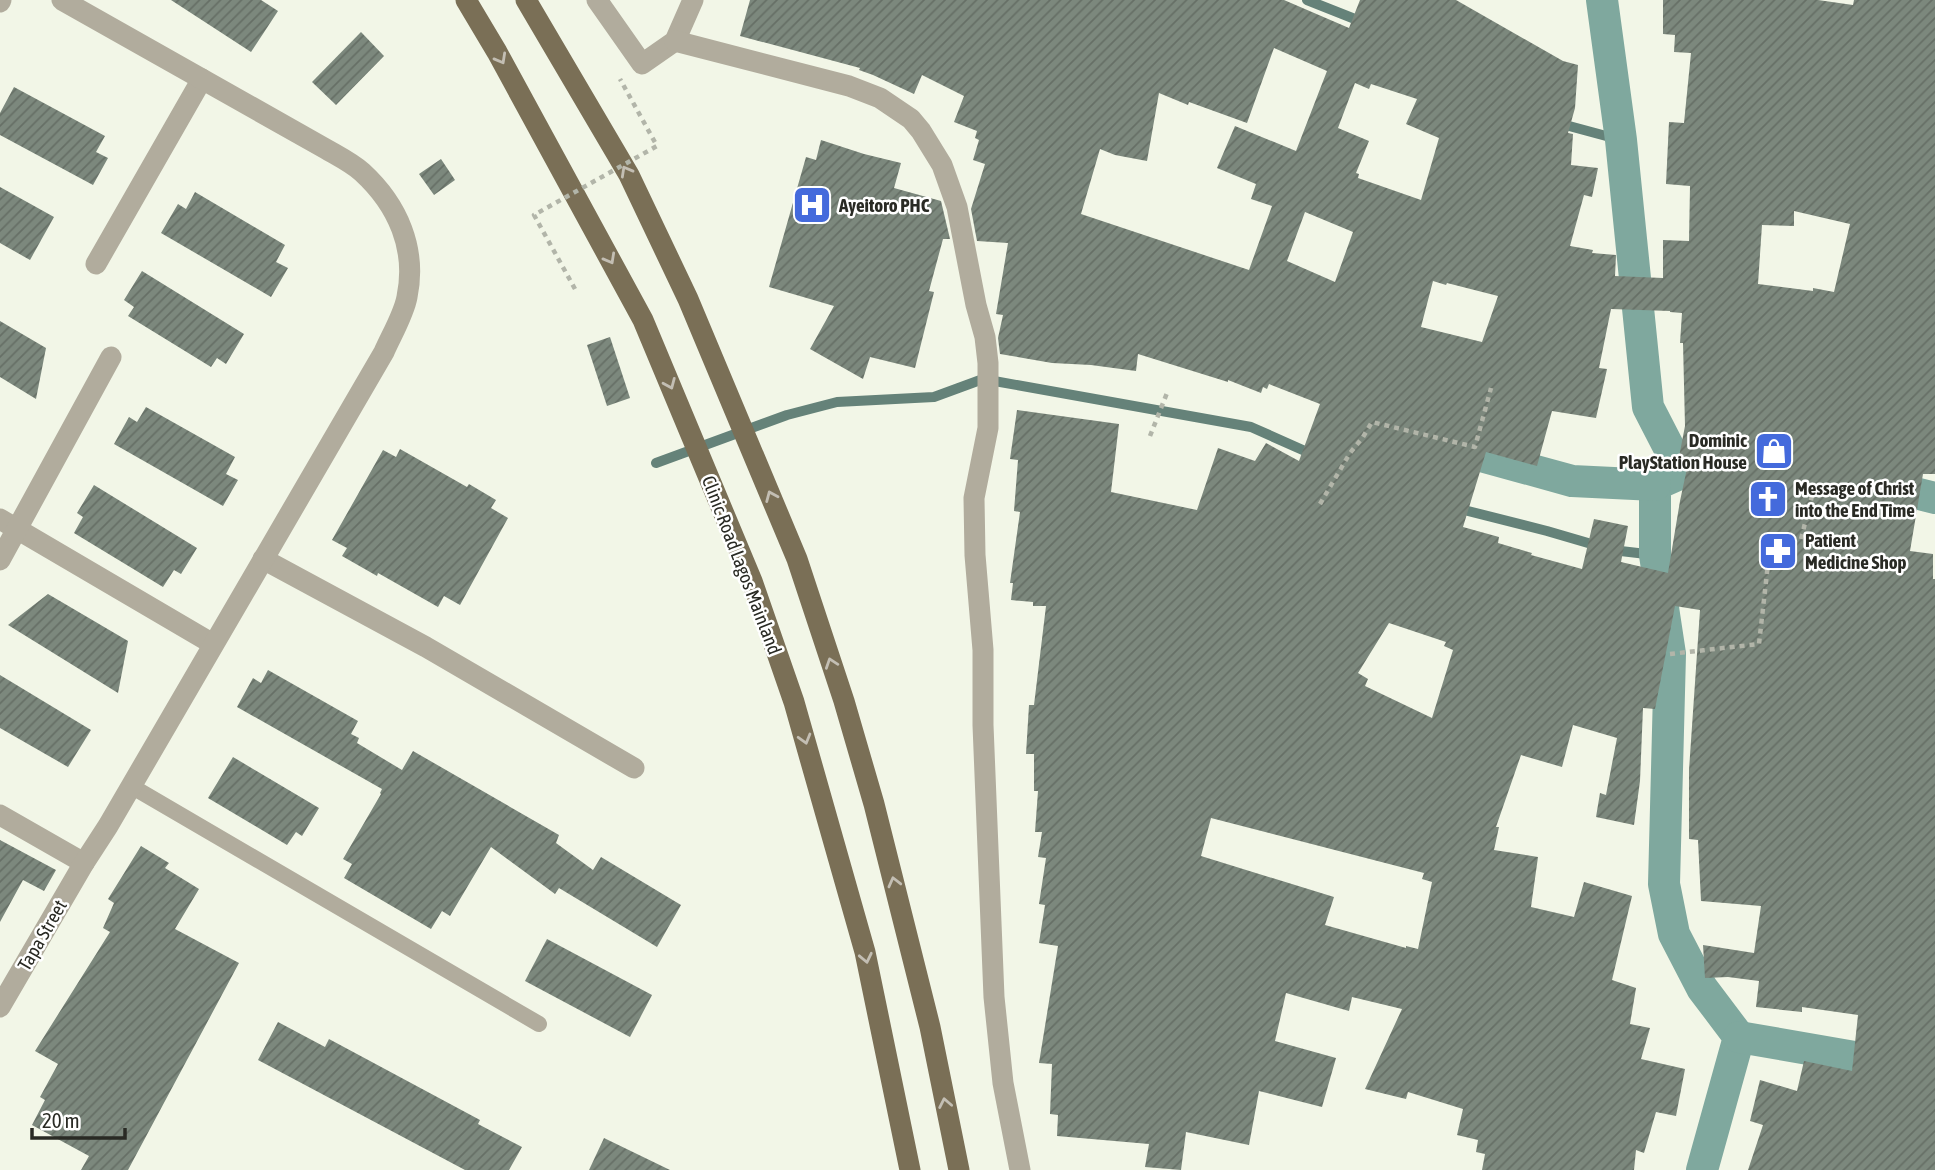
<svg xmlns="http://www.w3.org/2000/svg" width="1935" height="1170" viewBox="0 0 1935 1170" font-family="'Asap Condensed',sans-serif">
	<defs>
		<pattern id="building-hatch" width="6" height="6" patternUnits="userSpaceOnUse" patternTransform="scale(1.75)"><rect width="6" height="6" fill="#7c887d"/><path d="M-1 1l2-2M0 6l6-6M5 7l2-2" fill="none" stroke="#666f66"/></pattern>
	</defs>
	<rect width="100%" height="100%" fill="#f2f6e7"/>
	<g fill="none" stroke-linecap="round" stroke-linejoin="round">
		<g stroke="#658279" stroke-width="10">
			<polyline points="1307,0 1365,23"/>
			<polyline points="1558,123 1621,140"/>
			<polyline points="656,463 787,415 837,402 934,397 983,379 1251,427 1314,455"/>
			<polyline points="1456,508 1547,531 1612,550 1655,555"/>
		</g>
		<g stroke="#7fa89e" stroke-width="32">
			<polyline points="1602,0 1621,140 1648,407 1682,473 1655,485 1655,555 1670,654 1664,884 1674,934 1702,988 1739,1037 1702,1170"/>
			<polyline points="1445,446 1572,481 1655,485"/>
			<polyline points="1878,492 1911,492 1935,498"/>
			<polyline points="1739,1037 1935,1071"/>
		</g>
	</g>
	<g fill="url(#building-hatch)" fill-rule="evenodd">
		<polygon points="171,0 261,0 278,11 251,52"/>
		<path d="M750,0h534l65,28 11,-28h96l107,61 15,4 -3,43 -7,25 5,1 -2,31 27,3 -6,29 -8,-2 -14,51 23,4 -1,3 24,2 -1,21 48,2v-38l26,1 1,-55 -24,-2 3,-62 15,1 7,-70 -17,-1 1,-17 -12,-1v-34h155l35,5 1,-5h81v474h-12l-13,77 23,3v25h2v591h-187l15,-45 -13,-4 10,-41 37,11 7,-30 48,10 6,-56 -56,-8v5l-46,-5 3,-26 -31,-4 -23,1 -2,-33 51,8 7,-47 -60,-5 -3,-61 -9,-1v-69l11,-160 -25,-4 -20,103 -12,-1 -3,73 -6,44 -38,-8 4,-24 6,2 11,-57 -44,-13 -11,42 -41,-12 -25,72h3l-5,23 44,7 -7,50 43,10 10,-35 48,14 -20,84 24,8 -6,36 20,4 -9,31 44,10 -9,47 -20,-4 -12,41 -8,-3 -2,20h-152l3,-16 -9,-2 2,-12 -21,-5 6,-26 -55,-17 -2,7 -41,-10 37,-80 -50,-12 -3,14 -63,-18 -11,48 61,17 -14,49 -63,-16 -10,54 -63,-13 -5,38 -36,-3 4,-23 -92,-8 1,-21 -8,-1 2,-50 -13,-1 19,-117 -19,-3 6,-38 -6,-1 7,-46 -8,-1 4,-25h-7l3,-41h-4v-37h-8l3,-49h5l12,-99h-13v-4l-22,-2 2,-17h-3l10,-71 -6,-1 4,-51 -8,-1 7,-49 102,14 -8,68 86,18 21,-62 37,13 11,-18 33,18 21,-57 -51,-20 -2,5 -4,-2 -2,6 -33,-13v2l-90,-28 -2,17 -45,-6 -39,-2 -52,-9 -2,-16 5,-23 -7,-1 12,-71 -31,-2 -6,-32 14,-45 -12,-4 6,-20 -4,-2 2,-7 -23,-9 10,-26 -42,-21 -8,19 -41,-19 -14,-5 1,-2 -120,-32zM1274,48l53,23 -31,80 -61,-25 -18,42 39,16 -5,15 21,7 -23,64 -168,-56 19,-65 15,6 32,6 12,-68 29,12 1,-3 58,21zM1355,83l14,6 2,-5 46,15 -11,25 33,14 -18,62 -63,-22 1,-4 -3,-1 13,-32 -31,-13zM1794,211l56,13 -16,68 -21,-4v3l-55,-7 4,-59 32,1zM1305,212l48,20 -18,50 -48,-21zM1433,281l13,4 1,-2 51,13 -16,46 -61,-15zM1611,309l59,2v1l12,1 -2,30h3l2,83 -6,31 10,2 -9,42 -12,72 -47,-11 7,-36 -34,-7 -12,50 -51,-14 1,-2 -34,-10 1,-6 -36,-10 23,-75 51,14 15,-55 44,7 11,-49 -8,-1zM1389,623l57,19 -2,4 9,4 -21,68 -67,-32 3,-7 -10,-6zM1211,818l213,55 -2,6 10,3 -14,67 -12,-3v2l-81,-23 9,-28 -133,-41z"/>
		<polygon points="361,32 384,56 336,105 312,82"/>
		<polygon points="14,87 105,136 96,152 108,158 93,185 0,135 0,113"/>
		<polygon points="821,140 864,154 901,163 894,188 941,201 950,239 943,239 929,291 934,292 915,368 870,357 863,379 810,349 834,306 769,287 806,157 816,160"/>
		<polygon points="441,159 455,180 434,195 419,174"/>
		<polygon points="0,187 54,217 30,260 0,243"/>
		<polygon points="195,192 285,245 276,262 288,268 271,297 161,233 178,204 186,209"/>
		<polygon points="142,271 244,334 226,364 217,358 211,367 128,316 134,307 124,300"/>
		<polygon points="0,321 46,348 36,399 0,377"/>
		<polygon points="610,337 630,398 607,406 587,345"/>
		<polygon points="146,407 235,457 226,474 238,480 223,506 114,444 129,417 137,422"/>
		<polygon points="400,449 467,487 469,484 496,500 491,508 508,518 460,605 444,596 438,607 378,573 377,576 342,556 347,548 332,540 383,450 396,457"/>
		<polygon points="94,485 197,548 181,574 174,570 163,587 74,533 83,517 77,513"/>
		<polygon points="48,594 128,641 118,693 8,625"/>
		<polygon points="268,670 358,721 351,734 359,738 357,743 402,770 413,751 559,835 556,843 593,870 601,857 681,905 657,947 559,888 555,894 491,847 450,916 442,911 431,929 344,878 352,864 343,859 381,794 380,793 382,789 237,707 253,678 261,683"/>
		<polygon points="0,675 91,730 68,767 0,728"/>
		<polygon points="233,757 319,808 302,836 296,832 287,845 208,798"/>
		<polygon points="0,840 56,870 44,891 23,880 0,922"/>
		<polygon points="141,846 169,863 165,868 199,889 175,929 239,963 128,1170 81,1170 89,1156 32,1125 45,1100 40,1097 58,1064 35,1051 110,932 103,928 114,903 108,899"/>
		<polygon points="547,939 652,995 630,1037 525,981"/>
		<polygon points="278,1022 325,1047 329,1039 480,1120 478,1124 522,1147 509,1170 465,1170 258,1060"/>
		<polygon points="604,1138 670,1170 589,1170"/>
	</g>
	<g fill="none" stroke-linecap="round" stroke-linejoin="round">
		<g stroke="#b2b5a9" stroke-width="4.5" stroke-dasharray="5 5" stroke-linecap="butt">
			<polyline points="1150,436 1167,393"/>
			<polyline points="1320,504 1350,453 1363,437 1372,422 1475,447 1491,388"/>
			<polyline points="1670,654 1759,644 1770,546 1801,539 1813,492"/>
		</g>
		<polyline stroke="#b1ac9d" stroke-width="16" points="131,786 539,1024"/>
		<g stroke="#b1ac9d" stroke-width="21">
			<polyline points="597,0 642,64 675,41 693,0"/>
			<polyline points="0,2 1,0"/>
			<polyline points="675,41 849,86 880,98 911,119 921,131 942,165 957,207 976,305 985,337 988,363 988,428 974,498 975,555 983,650 983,725 994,997 1003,1083 1020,1170"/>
			<polyline points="96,264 202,79"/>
			<polyline points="0,519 213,644"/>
			<polyline points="263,559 426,647 634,768"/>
			<polyline points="0,560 111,357"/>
			<polyline points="0,815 84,863"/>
			<path d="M0,1007l84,-144 24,-37 276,-474c7,-16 20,-38 23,-55 10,-48 -9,-92 -45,-125 -10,-9 -24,-16 -36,-23l-264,-149"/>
		</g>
		<g stroke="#7a6f56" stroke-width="21">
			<polyline points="466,0 497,52 643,320 752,581 794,702 865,952 910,1170"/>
			<polyline points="526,0 629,175 688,299 797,559 844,701 874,804 930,1027 959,1170"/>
		</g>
		<polyline stroke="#b2b5a9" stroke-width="4.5" stroke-dasharray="5 5" stroke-linecap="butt" points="575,289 534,215 657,146 620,79"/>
	</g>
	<defs><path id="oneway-chevron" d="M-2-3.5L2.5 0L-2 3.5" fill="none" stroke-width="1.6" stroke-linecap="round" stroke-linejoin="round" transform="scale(1.75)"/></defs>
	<g stroke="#c3beb3">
		<use href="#oneway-chevron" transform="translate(501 59) rotate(61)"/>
		<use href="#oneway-chevron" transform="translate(626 171) rotate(-119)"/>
		<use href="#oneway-chevron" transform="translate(610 259) rotate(61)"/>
		<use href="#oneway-chevron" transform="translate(670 384) rotate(67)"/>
		<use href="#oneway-chevron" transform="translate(771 496) rotate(-113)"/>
		<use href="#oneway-chevron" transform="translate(831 663) rotate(-109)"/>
		<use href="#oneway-chevron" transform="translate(805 739) rotate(74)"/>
		<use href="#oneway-chevron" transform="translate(894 882) rotate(-104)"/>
		<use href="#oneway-chevron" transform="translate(866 958) rotate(78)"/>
		<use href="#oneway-chevron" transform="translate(945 1103) rotate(-101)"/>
	</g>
	<defs>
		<g id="hospital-square" transform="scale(2.0125)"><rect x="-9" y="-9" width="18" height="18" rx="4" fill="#446adc" stroke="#fff"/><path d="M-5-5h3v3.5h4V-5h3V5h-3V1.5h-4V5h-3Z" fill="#fff"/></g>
		<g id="shop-square" transform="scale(2.0125)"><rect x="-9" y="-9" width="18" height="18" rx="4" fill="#446adc" stroke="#fff"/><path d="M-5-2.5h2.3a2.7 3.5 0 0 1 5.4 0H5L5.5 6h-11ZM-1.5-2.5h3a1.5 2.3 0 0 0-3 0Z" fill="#fff"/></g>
		<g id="church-square" transform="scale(2.0125)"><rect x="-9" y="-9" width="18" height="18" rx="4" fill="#446adc" stroke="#fff"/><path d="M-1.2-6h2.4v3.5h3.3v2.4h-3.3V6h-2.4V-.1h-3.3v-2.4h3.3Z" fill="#fff"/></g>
		<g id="pharmacy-square" transform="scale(2.0125)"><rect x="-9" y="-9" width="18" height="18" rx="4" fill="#446adc" stroke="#fff"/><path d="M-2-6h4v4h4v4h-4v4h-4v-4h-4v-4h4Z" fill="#fff"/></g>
	</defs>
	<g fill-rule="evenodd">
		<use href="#hospital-square" x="812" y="205"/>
		<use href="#shop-square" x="1774" y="451"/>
		<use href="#church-square" x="1768" y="499"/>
		<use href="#pharmacy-square" x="1778" y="551"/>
	</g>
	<g text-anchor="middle" stroke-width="5" stroke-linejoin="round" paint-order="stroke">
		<g font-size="19" font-weight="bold" fill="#292a24" stroke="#fff" text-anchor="start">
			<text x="839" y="212">Ayeitoro PHC</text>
			<text x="1747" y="447" text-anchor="end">Dominic<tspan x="1747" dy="22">PlayStation House</tspan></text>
			<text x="1795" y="495">Message of Christ<tspan x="1795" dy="22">into the End Time</tspan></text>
			<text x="1805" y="547">Patient<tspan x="1805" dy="22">Medicine Shop</tspan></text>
		</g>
		<g font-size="19" fill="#292a24" stroke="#fff">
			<text transform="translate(742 565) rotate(69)" y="7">Clinic Road Lagos Mainland</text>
			<text transform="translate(42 935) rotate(-60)" y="7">Tapa Street</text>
		</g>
	</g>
	<path d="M32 1128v10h93v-10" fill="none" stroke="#292a24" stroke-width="3.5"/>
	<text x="42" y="1128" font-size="21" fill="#292a24" stroke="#ffffff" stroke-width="5" paint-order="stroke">20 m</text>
</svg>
